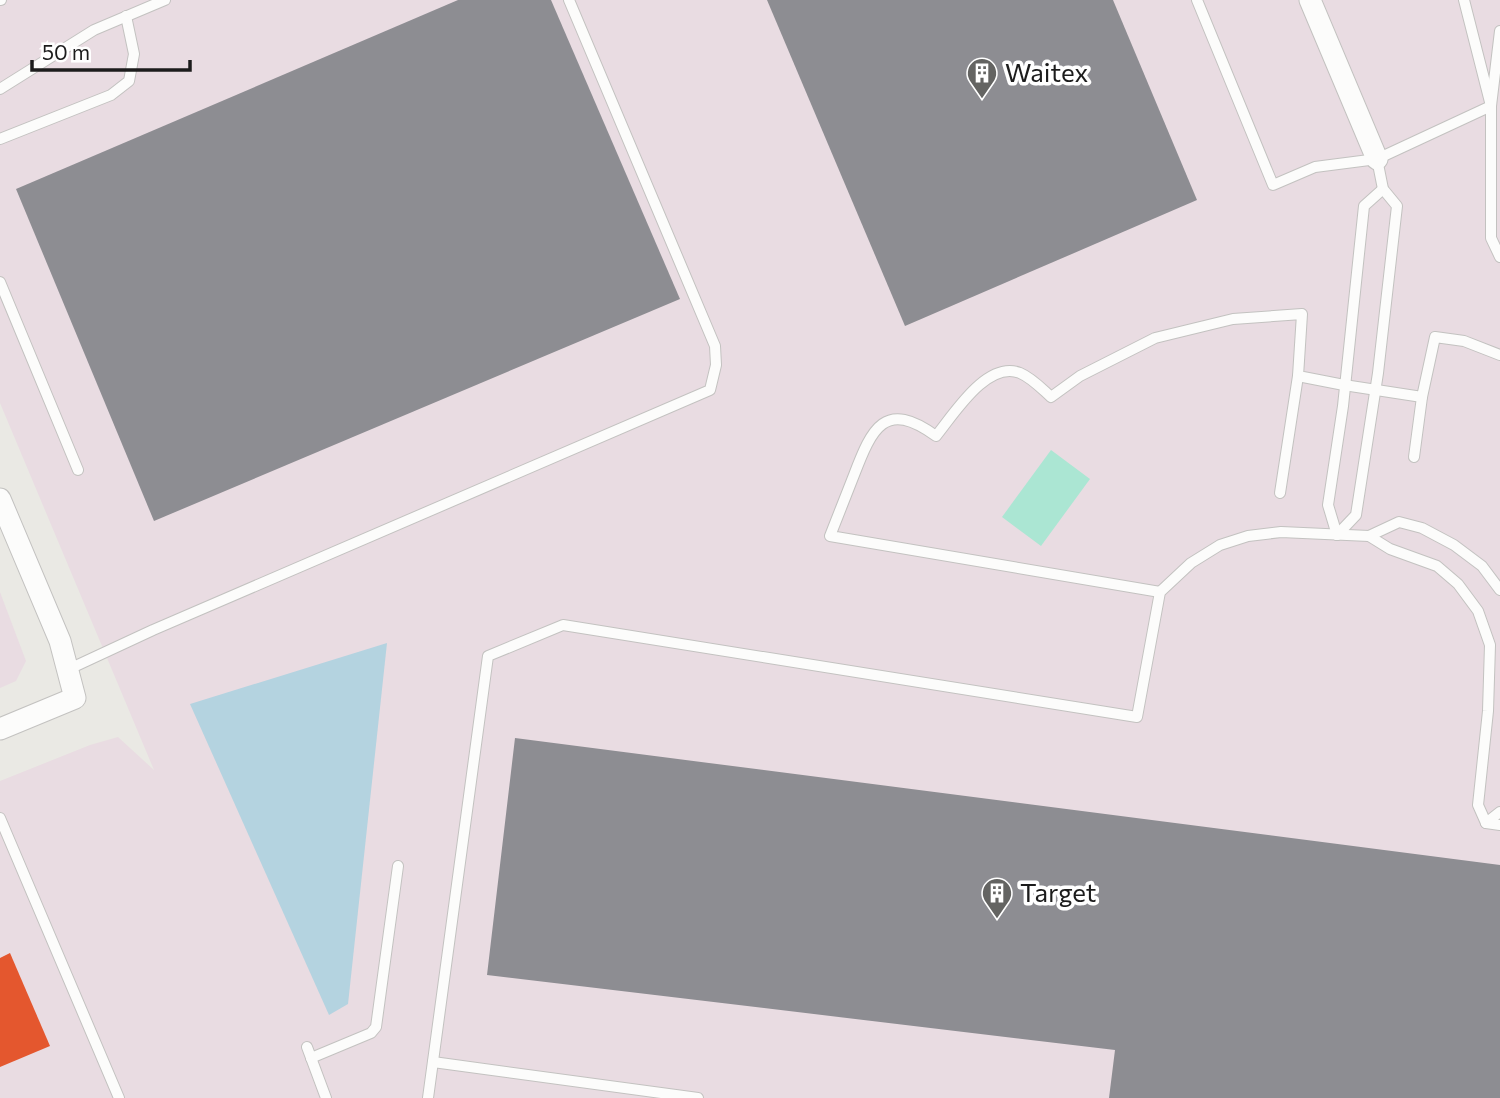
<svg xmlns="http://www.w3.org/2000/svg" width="1500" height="1098" viewBox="0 0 1500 1098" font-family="Commissioner,sans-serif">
	<rect width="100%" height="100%" fill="#eae9e4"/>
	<g fill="#e9dce2">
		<polygon points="0,0 1500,0 1500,1098 0,1098 0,781 90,745 118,737 154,770 0,403"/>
		<polygon points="0,592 26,661 16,681 0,688"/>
	</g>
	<polygon fill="#abe6d3" points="1051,450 1090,479 1041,546 1002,517"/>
	<polygon fill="#b4d3e0" points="387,643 348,1004 329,1015 190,704"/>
	<polygon fill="#e4572e" points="10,953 50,1046 0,1067 0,958"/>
	<g fill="#8d8d92">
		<polygon points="458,0 551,0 680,299 154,521 16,189"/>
		<polygon points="767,0 1113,0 1197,200 905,326"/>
		<polygon points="515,738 1500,865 1500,1098 1109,1098 1115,1050 487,975"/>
	</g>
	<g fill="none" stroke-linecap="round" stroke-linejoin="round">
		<g stroke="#c3c2c0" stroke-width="12">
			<g id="lane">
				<polyline points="0,0 1,0"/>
				<polyline points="1197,0 1273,185 1315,167 1377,159 1491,106 1500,31"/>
				<polyline points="1464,0 1491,106 1491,238 1500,257"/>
				<polyline points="0,89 94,30 165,0"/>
				<polyline points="0,139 111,95 129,81 134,54 126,16"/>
				<polyline points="0,282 78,470"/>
				<polyline points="1414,457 1422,397"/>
				<polyline points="1280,493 1298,376"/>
				<polyline points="1337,535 1356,515 1378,373 1397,206 1383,189 1377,159"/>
				<polyline points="1337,535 1328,505 1343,406 1364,206 1383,189"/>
				<polyline points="1369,536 1390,549 1437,566 1458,584 1478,611 1490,645 1488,711 1478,805 1486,823"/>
				<path d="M1160,592l-330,-56c8,-20 16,-41 24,-61 18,-47 31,-76 82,-39 18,-22 51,-76 84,-63 12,5 22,16 31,24l29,-21 75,-38 78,-19 69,-5 -4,62 46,9 78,12 13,-60 29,4 36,14"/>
				<polyline points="67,670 153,630 710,390 716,365 715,346 569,0"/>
				<polyline points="0,818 119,1098"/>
				<polyline points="1486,823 1500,812"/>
				<polyline points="1486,823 1500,825"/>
				<polyline points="307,1047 326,1098"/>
				<polyline points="311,1058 371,1033 376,1027 398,866"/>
				<polyline points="433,1062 698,1098"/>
				<polyline points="428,1098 488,656 563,625 1137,717 1160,592 1191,563 1220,545 1248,536 1281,532 1369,536 1399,522 1422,528 1454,545 1482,566 1500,590"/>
			</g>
		</g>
		<g stroke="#c3c2c0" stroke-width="23">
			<g id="street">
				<polyline points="1310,0 1377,159"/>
				<polyline points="0,499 60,641 75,698 0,729"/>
			</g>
		</g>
		<use href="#lane" stroke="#fcfcfb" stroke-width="10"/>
		<use href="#street" stroke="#fcfcfb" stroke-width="21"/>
	</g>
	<defs>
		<g id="building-pin" transform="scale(1.575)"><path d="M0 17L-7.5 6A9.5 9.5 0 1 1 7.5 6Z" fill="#646462" stroke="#fff"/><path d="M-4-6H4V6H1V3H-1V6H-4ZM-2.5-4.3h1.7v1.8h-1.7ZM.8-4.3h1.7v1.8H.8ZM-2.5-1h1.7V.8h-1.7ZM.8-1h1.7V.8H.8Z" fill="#fff"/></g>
	</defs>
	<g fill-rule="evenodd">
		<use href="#building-pin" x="982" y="73"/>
		<use href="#building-pin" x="997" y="893"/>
	</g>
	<g text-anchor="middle" stroke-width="7" stroke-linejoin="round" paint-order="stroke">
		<g font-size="26" fill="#1c1c1c" stroke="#fff" text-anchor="start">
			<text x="1005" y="82">Waitex</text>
			<text x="1020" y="902">Target</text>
		</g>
	</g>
	<path d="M32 60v10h158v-10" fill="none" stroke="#1c1c1c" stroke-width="3.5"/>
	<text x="42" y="60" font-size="21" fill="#1c1c1c" stroke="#ffffff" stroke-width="5" paint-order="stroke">50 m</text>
</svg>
